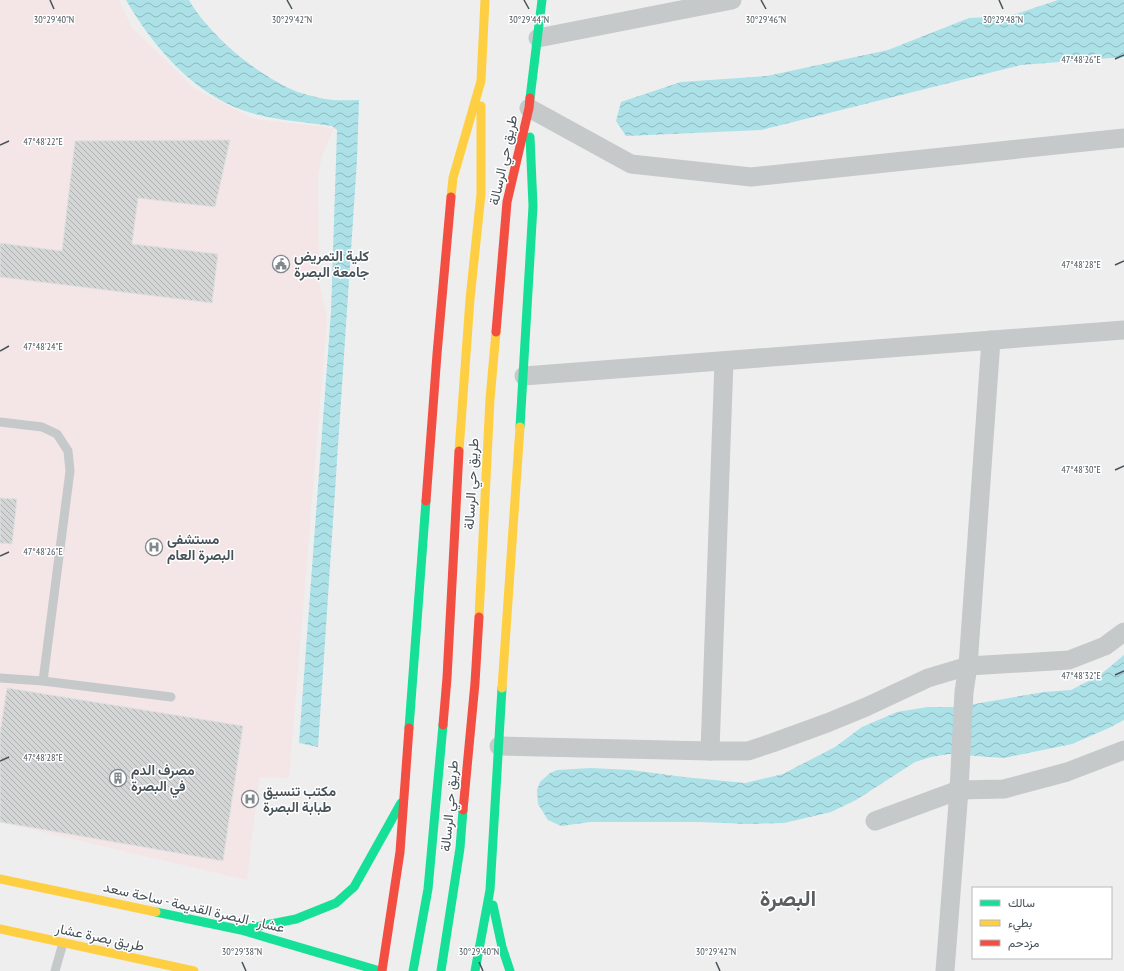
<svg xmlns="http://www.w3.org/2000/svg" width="1124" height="971" viewBox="0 0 1124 971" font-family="'PT Sans Narrow',Vazirmatn,sans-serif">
	<defs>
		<pattern id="water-waves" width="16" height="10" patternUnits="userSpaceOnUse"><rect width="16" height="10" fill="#abe1e7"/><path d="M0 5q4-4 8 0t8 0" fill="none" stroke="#8db9be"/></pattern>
		<pattern id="building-back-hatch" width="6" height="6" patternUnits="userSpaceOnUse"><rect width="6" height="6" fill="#d4d6d6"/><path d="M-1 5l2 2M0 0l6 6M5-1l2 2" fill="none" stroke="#aeb0b1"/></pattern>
	</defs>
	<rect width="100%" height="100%" fill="#eee"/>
	<polygon fill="#f4e5e6" points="0,0 119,0 132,28 195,89 254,119 334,128 322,155 318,176 319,281 327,318 289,778 259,777 247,880 0,822"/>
	<g fill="url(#water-waves)">
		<path d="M126,0h63c21,36 66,73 104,90 9,4 22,7 32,9 11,2 23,1 34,1l-2,60 -39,587 -19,-4 32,-431 6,-182 -5,-4c-29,-4 -63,-6 -90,-16 -51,-19 -90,-65 -116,-110z"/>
		<polygon points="1058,0 1124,0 1124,57 1021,65 761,130 626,136 616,121 621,102 681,82 767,76 888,50 969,18 1010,16"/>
		<polygon points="1124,655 1124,720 1109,728 1072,744 1004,758 949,754 931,757 915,762 856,800 831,812 784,823 748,824 700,822 590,822 561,826 548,820 538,804 537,790 540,782 550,773 557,770 591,768 631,770 684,777 745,783 783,774 835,747 862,727 897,712 928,707 957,707 1044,692 1071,690 1100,675"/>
	</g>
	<g fill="url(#building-back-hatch)" stroke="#dfe0e1">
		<polygon points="230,140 215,207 138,198 132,244 218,254 212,303 0,277 0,243 62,251 75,141"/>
		<polygon points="0,498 17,499 12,544 0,543"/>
		<polygon points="7,688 243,726 223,861 0,822 0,733"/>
	</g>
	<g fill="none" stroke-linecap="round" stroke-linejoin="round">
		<g stroke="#c5c9ca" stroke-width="9">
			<polyline points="0,422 42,427 57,434 68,451 70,471 43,681"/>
			<polyline points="0,678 43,681 171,697"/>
			<polyline points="55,971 63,943"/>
		</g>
		<g stroke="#c5c9ca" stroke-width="19">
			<polyline points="538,38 732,0"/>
			<polyline points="529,108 631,164 751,177 1124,138"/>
			<polyline points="524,376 1124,330"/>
			<polyline points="499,746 710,751 748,751 772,743 827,723 866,707 928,678 968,666 1069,660 1105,646 1124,632"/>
			<polyline points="710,751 724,361"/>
			<polyline points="875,821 959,790 1004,789 1067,772 1124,750"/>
			<polyline points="945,971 959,790 964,692 968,666 991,340"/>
		</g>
		<g stroke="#16e098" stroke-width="9">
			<polyline points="530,98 542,0"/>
			<polyline points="520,427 533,206 530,137"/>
			<polyline points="409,728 426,501"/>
			<polyline points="493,905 502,947 510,971"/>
			<polyline points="156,912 241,930 380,971"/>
			<polyline points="245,929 296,919 336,903 354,887 401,803"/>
			<polyline points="413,971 428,889 443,725"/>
			<polyline points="441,971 460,848 463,810"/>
			<polyline points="475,971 490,890 502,688"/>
		</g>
		<g stroke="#ffcf43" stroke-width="9">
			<polyline points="451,197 453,178 481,81 485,0"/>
			<polyline points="459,451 470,299 481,194 481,106"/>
			<polyline points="479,617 490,399 496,332"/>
			<polyline points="502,688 520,427"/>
			<polyline points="0,879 156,912"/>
			<polyline points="0,929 194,971"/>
		</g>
		<g stroke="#f24e42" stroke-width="9">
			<polyline points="496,332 507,202 529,108 530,98"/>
			<polyline points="426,501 437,354 451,197"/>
			<polyline points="443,725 447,678 459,451"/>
			<polyline points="463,810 475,683 479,617"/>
			<polyline points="382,971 400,852 409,728"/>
		</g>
	</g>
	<path fill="none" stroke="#475259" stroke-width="1.5" d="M50,0l4,9M287,0l5,9M524,0l5,9M761,0l5,9M999,0l4,9M1115,59l9,-4M0,145l9,-4M1115,265l9,-4M0,351l9,-5M1115,470l9,-4M0,556l9,-4M1115,675l9,-4M0,761l9,-4M242,962l4,9M479,962l4,9M716,962l4,9"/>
	<defs>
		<g id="civic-ring" transform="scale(0.9)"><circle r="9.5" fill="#fff" stroke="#81898d" stroke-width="1.5"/><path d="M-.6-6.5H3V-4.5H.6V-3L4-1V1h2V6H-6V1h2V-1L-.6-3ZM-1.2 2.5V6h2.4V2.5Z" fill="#81898d"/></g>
		<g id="hospital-ring" transform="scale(0.9)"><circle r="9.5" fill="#fff" stroke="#81898d" stroke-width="1.5"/><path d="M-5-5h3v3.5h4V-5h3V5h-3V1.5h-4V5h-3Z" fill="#81898d"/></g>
		<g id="building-ring" transform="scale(0.9)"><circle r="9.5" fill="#fff" stroke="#81898d" stroke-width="1.5"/><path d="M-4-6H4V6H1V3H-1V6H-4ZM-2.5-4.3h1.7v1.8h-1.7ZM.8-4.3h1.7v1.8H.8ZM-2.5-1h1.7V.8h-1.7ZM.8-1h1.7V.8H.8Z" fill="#81898d"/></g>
	</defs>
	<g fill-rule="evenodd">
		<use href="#civic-ring" x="281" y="264"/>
		<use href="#hospital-ring" x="154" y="547"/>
		<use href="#building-ring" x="118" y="778"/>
		<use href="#hospital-ring" x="250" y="799"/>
	</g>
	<g text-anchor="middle" stroke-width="3" stroke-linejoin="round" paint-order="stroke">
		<g font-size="14" fill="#475259" stroke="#fff">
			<text transform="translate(503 160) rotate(-78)" y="5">طريق حي الرسالة</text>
			<text transform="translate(471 484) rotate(-87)" y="5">طريق حي الرسالة</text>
			<text transform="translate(449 806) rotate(-85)" y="5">طريق حي الرسالة</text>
			<text transform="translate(194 907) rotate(13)" y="5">عشار - البصرة القديمة - ساحة سعد</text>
			<text transform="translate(100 937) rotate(12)" y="5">طريق بصرة عشار</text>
		</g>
		<g font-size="14" font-weight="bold" fill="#475259" stroke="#fff" text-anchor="start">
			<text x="294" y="261">كلية التمريض<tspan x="294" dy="16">جامعة البصرة</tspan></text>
			<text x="167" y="544">مستشفى<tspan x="167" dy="16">البصرة العام</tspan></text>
			<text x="131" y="775">مصرف الدم<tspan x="131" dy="16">في البصرة</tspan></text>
			<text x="263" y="796">مكتب تنسيق<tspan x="263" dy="16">طبابة البصرة</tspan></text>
		</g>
		<g font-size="22" font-weight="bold" fill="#5a5e61" stroke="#fff">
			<text x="788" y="906">البصرة</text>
		</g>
	</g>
	<g font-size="10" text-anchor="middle" fill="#475259" stroke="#fff" stroke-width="3" stroke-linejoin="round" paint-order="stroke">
		<text x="766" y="23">30°29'46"N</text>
		<text x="1003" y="23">30°29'48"N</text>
		<text x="54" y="23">30°29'40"N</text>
		<text x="292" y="23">30°29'42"N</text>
		<text x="529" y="23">30°29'44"N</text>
		<text x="1081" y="63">47°48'26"E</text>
		<text x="43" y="145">47°48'22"E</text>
		<text x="1081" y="268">47°48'28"E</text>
		<text x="43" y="350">47°48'24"E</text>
		<text x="1081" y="473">47°48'30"E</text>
		<text x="43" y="555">47°48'26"E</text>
		<text x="1081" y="679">47°48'32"E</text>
		<text x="43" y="761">47°48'28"E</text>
		<text x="242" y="955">30°29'38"N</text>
		<text x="479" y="955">30°29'40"N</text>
		<text x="716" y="955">30°29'42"N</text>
	</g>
	<rect x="972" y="887" width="140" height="72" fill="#ffffff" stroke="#b5babd"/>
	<rect x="980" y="900" width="20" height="6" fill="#16e098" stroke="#b5babd"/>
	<text x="1008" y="907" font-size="12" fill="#475259">سالك</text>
	<rect x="980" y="920" width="20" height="6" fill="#ffcf43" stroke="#b5babd"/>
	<text x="1008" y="927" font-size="12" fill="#475259">بطيء</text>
	<rect x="980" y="940" width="20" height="6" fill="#f24e42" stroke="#b5babd"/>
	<text x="1008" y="947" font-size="12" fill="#475259">مزدحم</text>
</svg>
